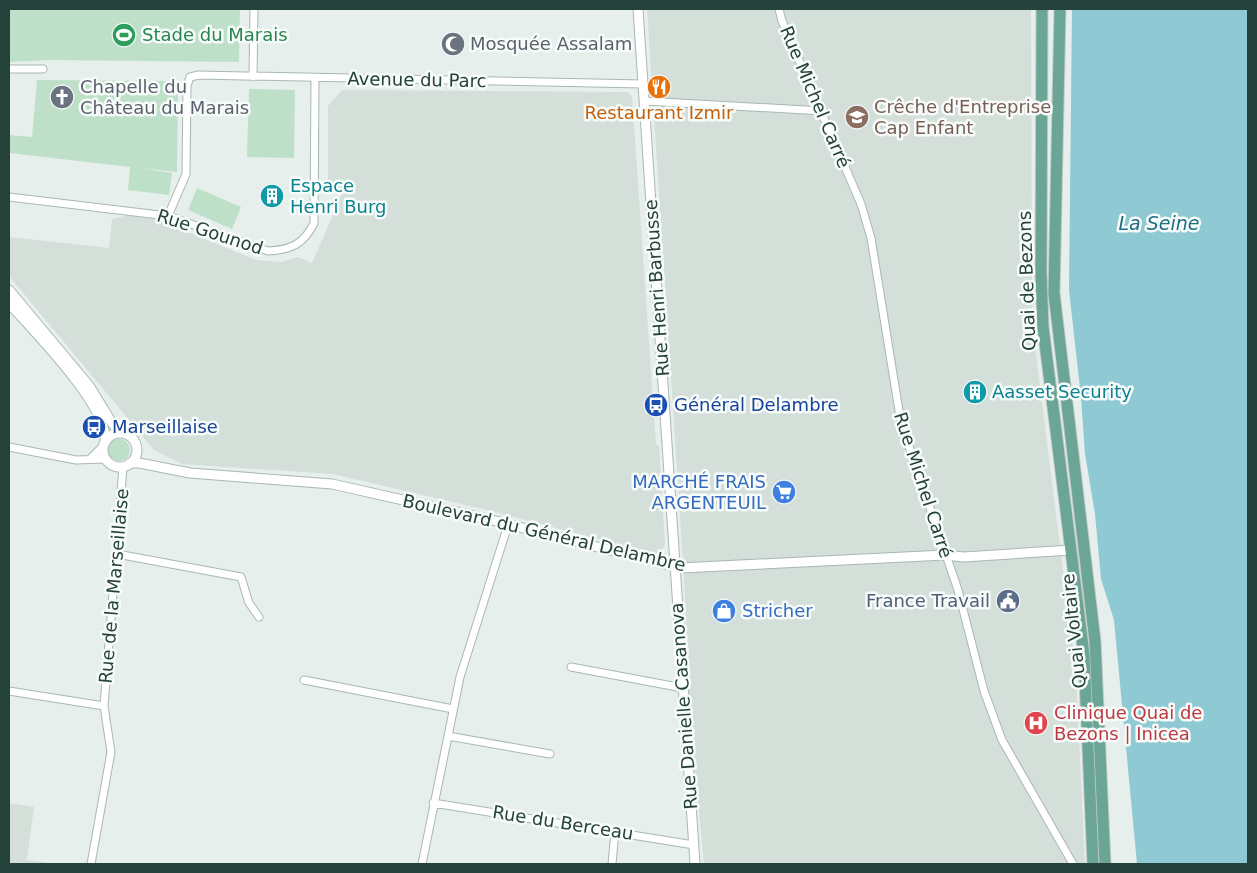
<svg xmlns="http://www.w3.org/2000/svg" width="1257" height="873" font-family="'DejaVu Sans',sans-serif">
  <rect width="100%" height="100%" fill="#e6efeb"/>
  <path fill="#d4dfda" d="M647,9H1031L1032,300L1036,353L1076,674L1085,864H704L690,717L684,577Z
    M342,90L627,92L632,96L656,444L659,446L665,544L661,553H652L487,510L333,474L182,464L154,450L9,276V237L109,248L112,219L129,215L174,222L178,228L256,260L281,262L298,257L312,263L344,190L328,182V106Z
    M9,803L34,807L27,860L57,864H9Z"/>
  <path fill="#bfe0c8" d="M9,9H240L239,62L49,60L9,62Z
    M37,80L178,81L177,172L138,168L172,173L169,195L128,190L130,167L9,153V135L32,137Z
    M249,89L295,90L294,158L247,157Z
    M197,188L241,207L232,229L188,210Z
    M108 450a11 11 0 1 1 22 0a11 11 0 1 1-22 0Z"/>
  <path fill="#8ec9d4" d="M1072,9H1248V864H1137L1114,620L1101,579L1095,514L1085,454L1081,397L1069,290Z"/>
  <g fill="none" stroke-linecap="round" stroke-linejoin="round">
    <g stroke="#a8b8b2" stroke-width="9">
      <path id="minor" d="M779,9L782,21L861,204L871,238L901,423L958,590L984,691L1002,740L1073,864
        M9,69H43
        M253,77L254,9
        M644,101L823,111
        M9,197L168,216L268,251C291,250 304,244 314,223L315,78
        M168,216L186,174L187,86L190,77L199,75L643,84
        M9,447L76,460L105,459
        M91,458L103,446
        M117,554L241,577L249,603L259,617
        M571,667L683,688
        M304,680L453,709
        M9,691L104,706
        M448,736L550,754
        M433,803L694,845
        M91,864L111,752L104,706L123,467
        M422,864L460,677L508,525
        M612,864L615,831"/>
    </g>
    <g stroke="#a8b8b2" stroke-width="11">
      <path id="tertiary" d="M638,9L695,864
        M9,290L90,387L112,423L122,433
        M9,303C33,331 107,404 105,440
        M103 450a17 17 0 1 1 34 0a17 17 0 1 1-34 0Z
        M130,463H139L190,473L332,484L492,520L680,568L945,555L964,557L1071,550"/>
    </g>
    <g stroke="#c2cac8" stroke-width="13">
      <path id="primary" d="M1042,9L1041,273L1043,327L1084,655L1093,864
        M1060,9L1054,293L1095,641L1105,864"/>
    </g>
    <use href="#minor" stroke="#fff" stroke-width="7"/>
    <use href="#tertiary" stroke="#fff" stroke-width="9"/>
    <use href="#primary" stroke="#6aa596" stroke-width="11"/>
  </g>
  <defs>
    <g id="stadium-disc" transform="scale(1.25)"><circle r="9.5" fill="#2e9e5b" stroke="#f7fbf9"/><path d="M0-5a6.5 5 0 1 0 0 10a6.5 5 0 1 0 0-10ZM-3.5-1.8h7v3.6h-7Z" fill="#fff"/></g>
    <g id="mosque-disc" transform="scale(1.25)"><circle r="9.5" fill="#6b7280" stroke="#f7fbf9"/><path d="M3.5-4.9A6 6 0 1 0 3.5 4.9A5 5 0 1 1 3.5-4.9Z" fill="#fff"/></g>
    <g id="restaurant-disc" transform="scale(1.25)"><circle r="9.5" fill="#e8710a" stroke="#f7fbf9"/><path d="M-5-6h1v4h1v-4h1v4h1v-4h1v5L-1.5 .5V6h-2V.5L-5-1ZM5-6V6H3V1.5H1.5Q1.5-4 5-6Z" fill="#fff"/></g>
    <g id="church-disc" transform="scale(1.25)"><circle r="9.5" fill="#6b7280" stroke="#f7fbf9"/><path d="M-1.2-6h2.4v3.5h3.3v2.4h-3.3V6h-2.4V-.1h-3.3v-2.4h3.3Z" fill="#fff"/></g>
    <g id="school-disc" transform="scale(1.25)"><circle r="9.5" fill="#8d6e63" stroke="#f7fbf9"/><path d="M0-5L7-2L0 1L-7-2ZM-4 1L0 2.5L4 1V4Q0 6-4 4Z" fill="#fff"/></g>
    <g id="building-disc" transform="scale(1.25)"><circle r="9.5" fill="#0f9aa8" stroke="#f7fbf9"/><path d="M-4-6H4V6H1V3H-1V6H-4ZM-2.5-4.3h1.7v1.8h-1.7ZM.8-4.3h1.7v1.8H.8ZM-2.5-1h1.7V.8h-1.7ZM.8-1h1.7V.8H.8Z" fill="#fff"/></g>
    <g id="bus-disc" transform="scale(1.25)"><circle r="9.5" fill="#1a4fb4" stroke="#f7fbf9"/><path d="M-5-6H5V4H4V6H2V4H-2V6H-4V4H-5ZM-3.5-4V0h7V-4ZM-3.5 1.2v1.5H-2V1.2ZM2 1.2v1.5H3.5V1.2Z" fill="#fff"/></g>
    <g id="supermarket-disc" transform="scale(1.25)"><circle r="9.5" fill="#3f7fe0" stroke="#f7fbf9"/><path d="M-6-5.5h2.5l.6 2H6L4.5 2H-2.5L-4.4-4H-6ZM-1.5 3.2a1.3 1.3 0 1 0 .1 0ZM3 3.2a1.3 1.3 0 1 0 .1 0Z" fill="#fff"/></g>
    <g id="civic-disc" transform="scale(1.25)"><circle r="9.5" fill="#5c6f8a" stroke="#f7fbf9"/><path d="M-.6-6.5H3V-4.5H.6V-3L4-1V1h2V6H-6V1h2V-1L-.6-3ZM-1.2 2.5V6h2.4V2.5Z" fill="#fff"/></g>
    <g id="shop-disc" transform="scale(1.25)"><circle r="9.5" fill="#3f7fe0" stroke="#f7fbf9"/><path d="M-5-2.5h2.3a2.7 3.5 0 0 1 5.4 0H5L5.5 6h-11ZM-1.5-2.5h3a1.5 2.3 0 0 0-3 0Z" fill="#fff"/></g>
    <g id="hospital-disc" transform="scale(1.25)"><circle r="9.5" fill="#e0444e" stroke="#f7fbf9"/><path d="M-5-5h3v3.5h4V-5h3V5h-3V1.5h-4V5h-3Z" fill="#fff"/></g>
  </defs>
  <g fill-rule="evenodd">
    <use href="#stadium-disc" x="124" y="35"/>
    <use href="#mosque-disc" x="453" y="44"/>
    <use href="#restaurant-disc" x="659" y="87"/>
    <use href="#church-disc" x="62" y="97"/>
    <use href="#school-disc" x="857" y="117"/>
    <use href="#building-disc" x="272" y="196"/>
    <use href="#building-disc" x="975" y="392"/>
    <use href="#bus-disc" x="656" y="405"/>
    <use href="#bus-disc" x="94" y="427"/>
    <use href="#supermarket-disc" x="784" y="492"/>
    <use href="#civic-disc" x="1008" y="601"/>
    <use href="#shop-disc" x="724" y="611"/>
    <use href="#hospital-disc" x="1036" y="723"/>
  </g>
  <g text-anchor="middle" stroke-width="5" stroke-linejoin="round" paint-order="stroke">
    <g font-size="18" fill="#27864d" stroke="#f7fbf9" text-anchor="start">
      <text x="142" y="41">Stade du Marais</text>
    </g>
    <g font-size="18" fill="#5b616d" stroke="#f7fbf9" text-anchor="start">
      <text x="470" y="50">Mosquée Assalam</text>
      <text x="80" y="93">Chapelle du<tspan x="80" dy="21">Château du Marais</tspan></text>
    </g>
    <g font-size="18" fill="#24423a" stroke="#f7fbf9">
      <text transform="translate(417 80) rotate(1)" y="6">Avenue du Parc</text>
      <text transform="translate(815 97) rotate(67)" y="6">Rue Michel Carré</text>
      <text transform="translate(210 232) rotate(18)" y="6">Rue Gounod</text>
      <text transform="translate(1027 281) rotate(-92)" y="6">Quai de Bezons</text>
      <text transform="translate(657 288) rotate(-94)" y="6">Rue Henri Barbusse</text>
      <text transform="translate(923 485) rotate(72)" y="6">Rue Michel Carré</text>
      <text transform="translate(544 533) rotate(13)" y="6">Boulevard du Général Delambre</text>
      <text transform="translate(114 586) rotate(-85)" y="6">Rue de la Marseillaise</text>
      <text transform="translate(1074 631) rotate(-96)" y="6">Quai Voltaire</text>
      <text transform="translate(684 706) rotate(-94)" y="6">Rue Danielle Casanova</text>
      <text transform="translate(563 823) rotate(9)" y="6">Rue du Berceau</text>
    </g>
    <g font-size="18" fill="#785e54" stroke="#f7fbf9" text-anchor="start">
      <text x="874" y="113">Crêche d'Entreprise<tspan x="874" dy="21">Cap Enfant</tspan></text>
    </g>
    <g font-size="18" fill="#c56008" stroke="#f7fbf9">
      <text x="659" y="119">Restaurant Izmir</text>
    </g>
    <g font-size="18" fill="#0d838f" stroke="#f7fbf9" text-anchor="start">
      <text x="290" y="192">Espace<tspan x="290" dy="21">Henri Burg</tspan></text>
      <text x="992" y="398">Aasset Security</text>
    </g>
    <g font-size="18" fill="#164399" stroke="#f7fbf9" text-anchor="start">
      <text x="674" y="411">Général Delambre</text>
      <text x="112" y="433">Marseillaise</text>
    </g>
    <g font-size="18" fill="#366cbe" stroke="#f7fbf9" text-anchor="end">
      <text x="766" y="488">MARCHÉ FRAIS<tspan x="766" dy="21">ARGENTEUIL</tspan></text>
      <text x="742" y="617" text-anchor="start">Stricher</text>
    </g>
    <g font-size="18" fill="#4e5e75" stroke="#f7fbf9" text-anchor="end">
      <text x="990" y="607">France Travail</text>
    </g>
    <g font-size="18" fill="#be3a42" stroke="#f7fbf9" text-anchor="start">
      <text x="1054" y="719">Clinique Quai de<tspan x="1054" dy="21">Bezons | Inicea</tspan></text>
    </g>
    <g font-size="19" font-style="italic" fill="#1c6f80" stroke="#f7fbf9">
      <text x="1159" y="230">La Seine</text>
    </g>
  </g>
  <rect width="1257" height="873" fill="none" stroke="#24423a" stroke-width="20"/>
</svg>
